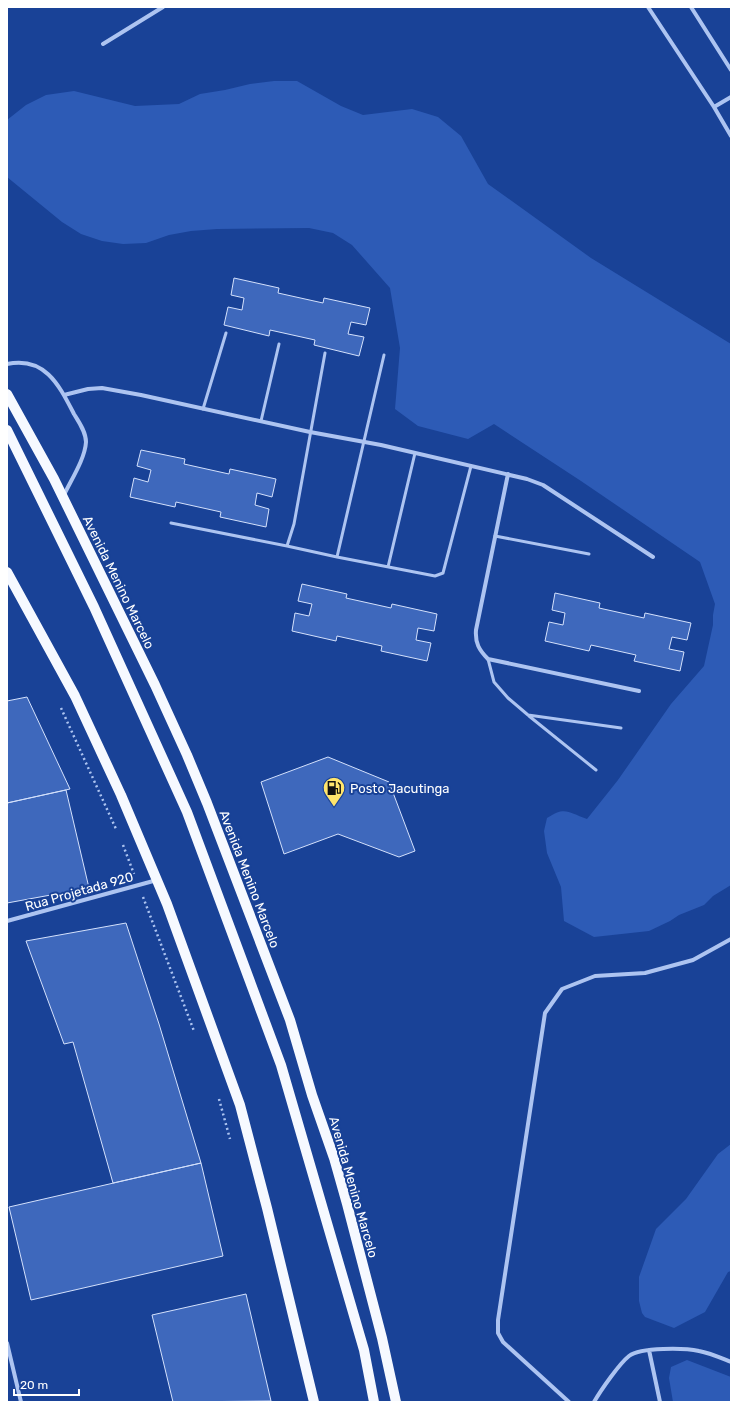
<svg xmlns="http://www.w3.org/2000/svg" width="738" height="1409" font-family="Rubik,sans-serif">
  <rect width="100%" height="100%" fill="#194297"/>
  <path fill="#2d5bb6" d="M274,81H297L341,106L363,115L412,109L438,117L461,136L488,184L591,258L731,344V885L713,896L704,905L679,915L670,921L649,931L594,937L564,921L561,887L547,853L544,831L547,818C565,806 568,812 587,819L618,780L671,704L704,666L713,625V615L715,604L700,562L581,481L494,424L468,439L418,426L395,409L400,348L390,288L352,245L333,233L309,228L217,229L191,231L169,235L146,243L123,244L102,241L81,234L62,222L7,177V120L26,105L46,95L74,91L135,106L179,104L200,94L225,90L250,84Z
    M731,1144V1271L728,1272L705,1312L674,1328L645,1317L642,1313L639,1301V1277L656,1229L686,1199L718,1154Z
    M687,1360L731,1377V1402H673L669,1378L671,1367Z"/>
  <path fill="#3e68bc" stroke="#d4e1fc" d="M234,278L279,288L278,293L323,303L324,298L370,308L366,325L351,322L348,334L364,337L359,356L314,345L315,340L270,330L269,336L224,325L228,307L242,310L244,298L231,295Z
    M141,450L185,459L184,464L229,474L230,469L276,479L272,497L257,493L255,505L269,509L266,527L220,517L221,512L176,502L175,507L130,497L134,478L148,482L151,470L137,466Z
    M302,584L347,594L346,598L391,608L392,604L437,614L434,631L418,628L416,640L431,643L427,661L381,651L382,646L337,636L336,641L292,631L295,613L309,616L312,604L298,601Z
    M555,593L600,603L599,608L644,618L645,613L691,623L687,640L672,637L669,649L684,652L680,671L634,661L636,655L591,645L589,651L545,641L549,622L563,625L565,613L552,610Z
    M27,697L70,789L7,803V701Z
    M328,757L389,782L415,851L399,857L338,834L284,854L261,782Z
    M66,790L89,888L7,903V803Z
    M126,923L159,1024L201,1163L113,1183L73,1042L64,1044L26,941Z
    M201,1163L223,1256L31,1300L9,1207Z
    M246,1294L271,1401L173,1402L152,1315Z"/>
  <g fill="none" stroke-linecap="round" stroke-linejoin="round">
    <path stroke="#adc4f1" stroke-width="2.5" stroke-dasharray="2 3" stroke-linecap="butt" d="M61,708L116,829
      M123,845L134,874
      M143,897L194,1031
      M219,1099L230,1139"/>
    <path stroke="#adc4f1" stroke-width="3" d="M203,409L226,333
      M261,421L279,344
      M171,523L287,546L294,524L325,353
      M495,536L589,554
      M287,546L337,557L384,355
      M337,557L435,576L443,573L471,466
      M388,567L415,453
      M488,659L494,682L508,698L528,715L621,728
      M529,716L596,770"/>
    <path stroke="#adc4f1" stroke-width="4" d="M648,7L714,107L731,136
      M691,7L731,70
      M103,44L163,7
      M714,107L731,97
      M7,364C45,356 59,385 74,414C79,422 86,432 86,442C85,459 71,480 64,495
      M64,395L88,389L102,388L141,395L310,432L381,445L527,479L543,485L653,557
      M508,474L476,630C475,643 479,650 488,659L639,691
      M7,921L157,880
      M7,1343L21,1402
      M649,1350L660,1402
      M569,1402L503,1342L498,1333V1320L545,1013L562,989L595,976L645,973L693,960L731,939
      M594,1402C601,1390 619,1364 629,1356C641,1347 685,1348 699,1351C710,1353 721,1358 731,1362"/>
    <path stroke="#f6f9ff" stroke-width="10" d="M7,394L54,479L155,685L187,755L207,803L290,1020L312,1095L334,1158L347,1204L382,1338L396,1402
      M7,430L94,607L187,812L281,1065L364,1350L374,1402
      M7,572L75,696L121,795L167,904L240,1105L267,1208L314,1402"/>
  </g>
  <defs>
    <g id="fuel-pin" transform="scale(1.15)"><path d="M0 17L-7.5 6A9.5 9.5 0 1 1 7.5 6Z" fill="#ffe56c" stroke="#194297"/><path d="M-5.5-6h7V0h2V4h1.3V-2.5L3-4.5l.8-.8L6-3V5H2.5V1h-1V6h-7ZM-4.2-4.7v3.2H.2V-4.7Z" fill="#111"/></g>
  </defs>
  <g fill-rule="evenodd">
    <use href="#fuel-pin" x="334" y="788"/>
  </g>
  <g text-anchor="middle" stroke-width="4" stroke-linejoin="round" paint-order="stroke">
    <g font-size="13" fill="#fff" stroke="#194297">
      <text transform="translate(119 582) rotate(64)" y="5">Avenida Menino Marcelo</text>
      <text transform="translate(250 879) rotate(69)" y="5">Avenida Menino Marcelo</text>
      <text transform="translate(79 891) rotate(-16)" y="5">Rua Projetada 920</text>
      <text transform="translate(354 1187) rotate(74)" y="5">Avenida Menino Marcelo</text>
    </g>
    <g font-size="13" fill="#fff" stroke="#194297" text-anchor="start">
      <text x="350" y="793">Posto Jacutinga</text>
    </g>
  </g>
  <rect width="738" height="1409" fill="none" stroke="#ffffff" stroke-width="16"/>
  <path d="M14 1389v6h65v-6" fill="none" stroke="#ffffff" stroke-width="2"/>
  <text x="20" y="1389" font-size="12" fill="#ffffff" stroke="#194297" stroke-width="3" paint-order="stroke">20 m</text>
</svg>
